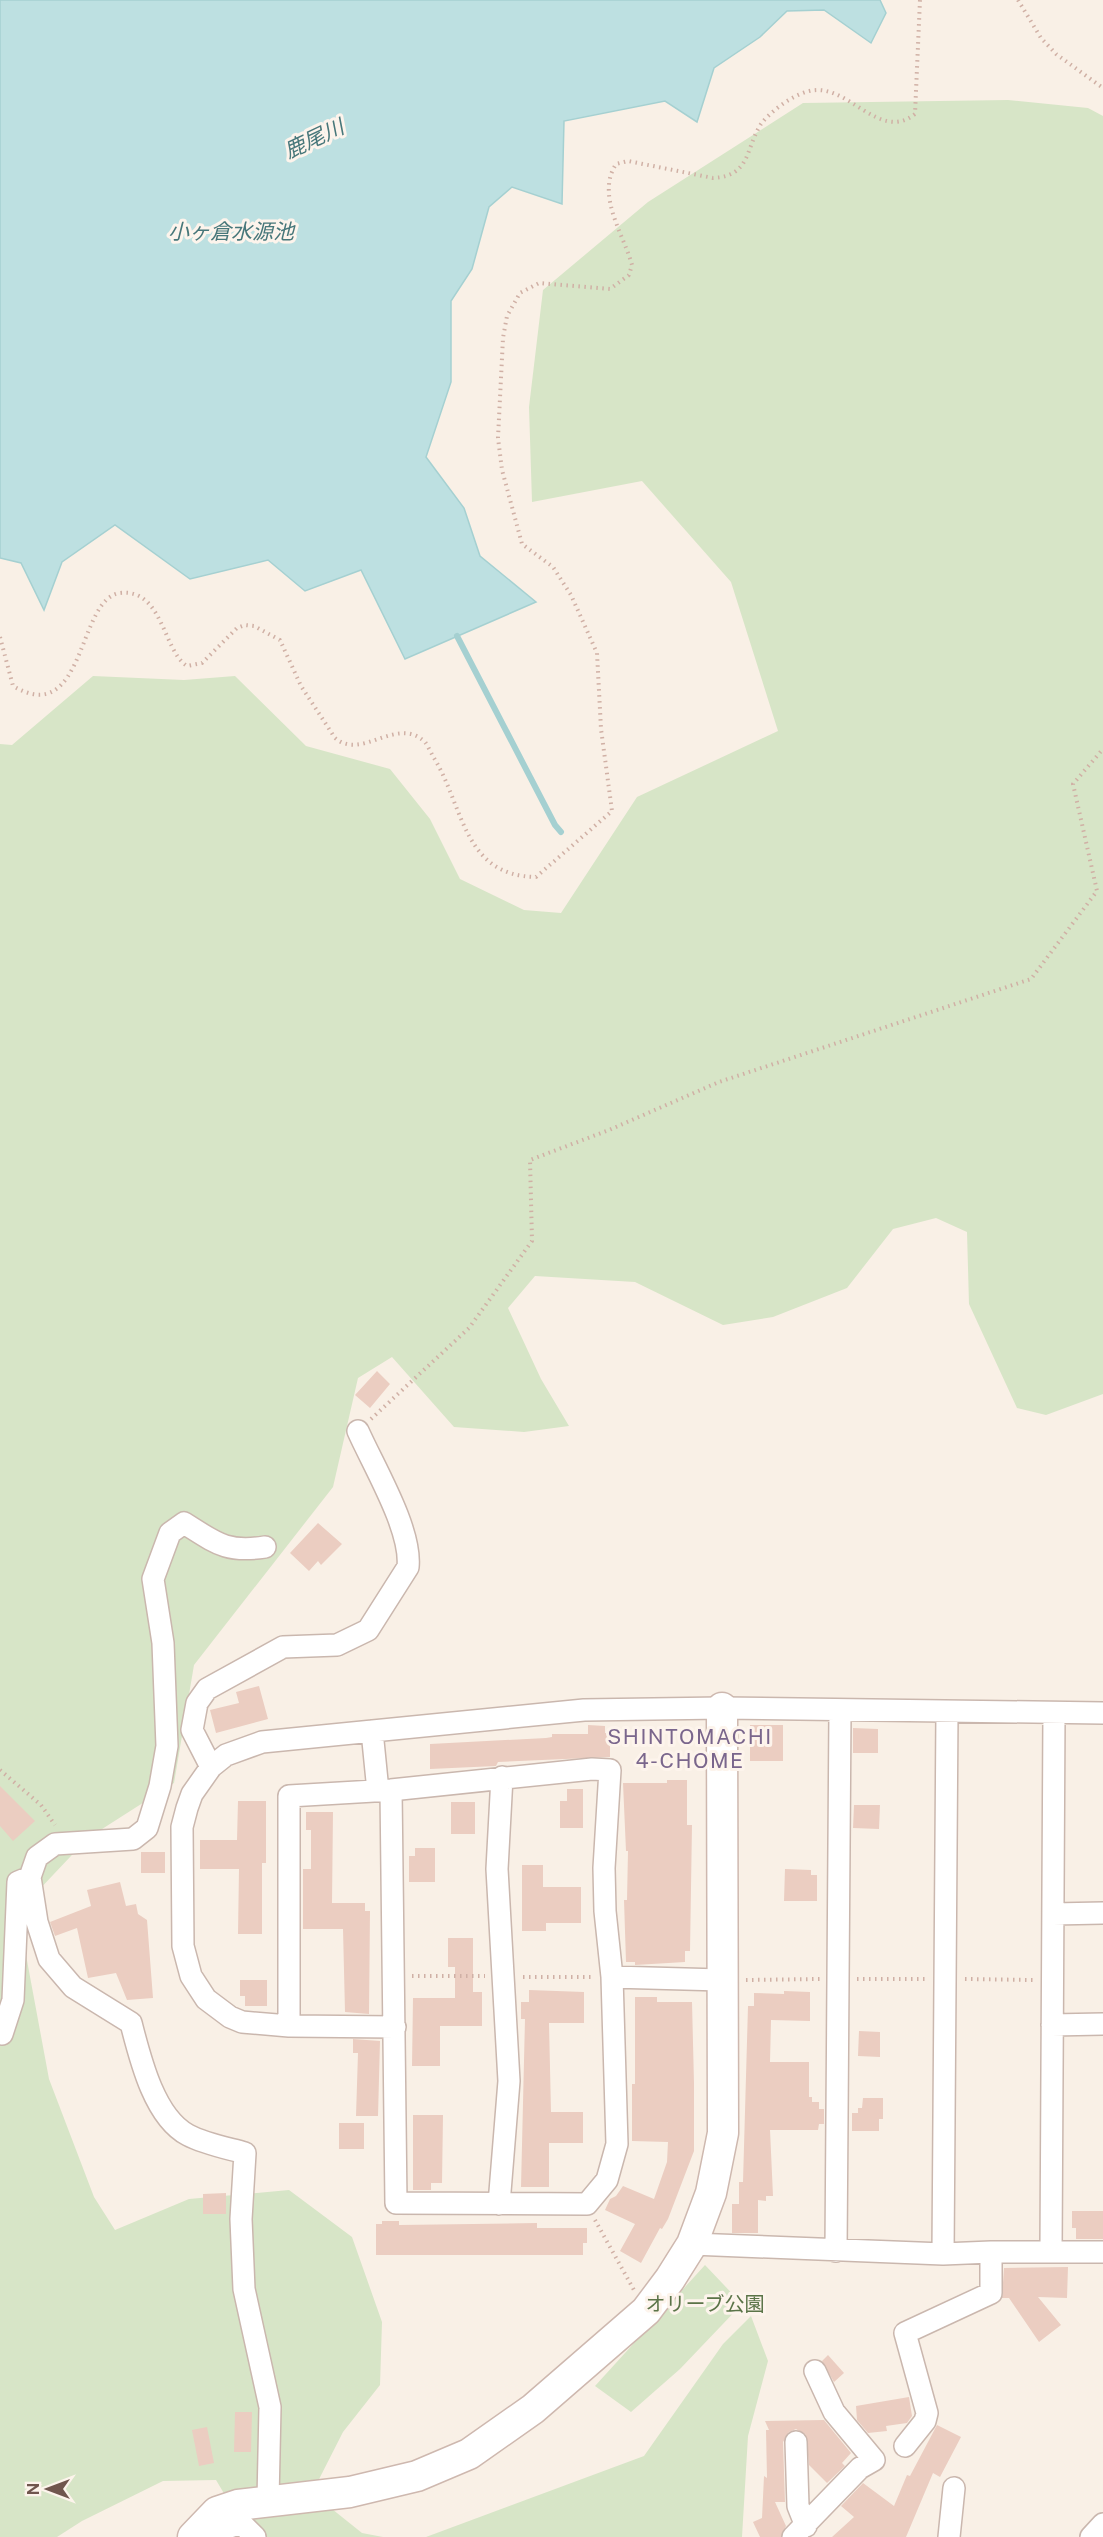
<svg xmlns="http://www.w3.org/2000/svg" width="1103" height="2537" font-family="'Public Sans','Noto Sans JP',sans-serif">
  <rect width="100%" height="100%" fill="#f9f0e6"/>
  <path fill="#d7e5c7" d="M1008,100L1088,108L1103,116V1394L1046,1415L1017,1408L969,1304L967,1232L936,1218L893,1229L847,1288L773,1317L723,1325L635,1282L535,1276L508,1308L541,1379L569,1426L524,1432L454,1427L392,1357L358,1378L333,1487L194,1665L174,1783L88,1838L18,1912L49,2079L94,2197L115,2230L189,2199L289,2190L352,2237L382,2322L380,2385L343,2432L312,2493L362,2533L383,2537H250L216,2480L163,2481L82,2521L57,2537H0V744L12,745L93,676L184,680L235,676L306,746L390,769L430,819L460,879L524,910L561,913L637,797L778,731L731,582L642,481L532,502L529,407L543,290L648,202L803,103Z
    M705,2265L742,2304L680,2369L631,2412L595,2386Z
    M751,2316L768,2361L748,2436L742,2537H426L644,2456L723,2344Z"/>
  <path fill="#bde0e1" stroke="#a5d0d1" stroke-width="1.5" d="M0,0H880L886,13L871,43L824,10L787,11L760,37L714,68L697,122L665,101L564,121L562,204L512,187L489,207L472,269L451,301V382L426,457L464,508L480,556L536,602L405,659L361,570L305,591L268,560L190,579L115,525L62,562L44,610L21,563L0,558Z"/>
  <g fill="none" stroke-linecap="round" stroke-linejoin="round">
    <path stroke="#a5d0d1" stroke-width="6" d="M457,636L555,825L561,832"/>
  </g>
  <path fill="#ebcdc1" d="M377,1371L390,1384L370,1408L355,1395Z
    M318,1523L342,1544L321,1565L318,1561L309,1571L290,1553Z
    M259,1686L268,1719L216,1733L210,1710L239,1703L236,1692Z
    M588,1725L605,1726V1733H610V1757L498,1762L496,1766L430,1769V1744L546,1738L552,1737V1734H588Z
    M750,1725H783V1761H750Z
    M853,1728L878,1729V1753H853Z
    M667,1780H687V1825H692L690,1951H685V1962L635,1965V1962H626L624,1900H627L628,1851H626L623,1783H667Z
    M0,1786L35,1821L13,1841L0,1826Z
    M567,1789H583V1828H560V1801H567Z
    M238,1801H266V1863H262V1934H238L239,1869H200V1840H237Z
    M451,1802H475V1834H451Z
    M854,1805H880L879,1829L853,1828Z
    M306,1812H333L332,1903H365V1911H370L369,2014L345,2012L343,1929H303V1869H311V1830H306Z
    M415,1848H435V1882H409V1856H415Z
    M141,1852H165V1873H141Z
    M522,1865H543V1887H581V1923H546V1931H522Z
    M785,1869L811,1870V1875H817V1901H784Z
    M120,1882L126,1906L136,1904L138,1914L147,1920L153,1998L127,2000L116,1973L88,1978L77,1928L55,1936L50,1922L91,1906L87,1890Z
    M448,1938H473V1992H482V2026H440V2066H412L413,1998H455V1967H448Z
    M240,1980H267V2006H245V1996H240Z
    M529,1990L584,1992V2023H549L551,2112H583V2143H549V2187H521L525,2019H521V2002H529Z
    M784,1991L810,1992V2021L771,2020L770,2062H809V2097H812V2102H819V2109H824V2124H819L818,2130H770L773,2196H766V2201L758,2200V2233H732V2204H739V2182H743L748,2006H754V1993L784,1994Z
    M635,1997H657V2002H692L694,2083V2151L668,2219L662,2229L660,2228L641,2263L620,2251L635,2224L605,2210L610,2199L616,2196L623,2186L654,2199L667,2162L668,2142L632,2141V2084H635Z
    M859,2031L880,2032V2057L858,2056Z
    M353,2039L380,2041L378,2116H356L358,2053H353Z
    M863,2098H883V2119H879V2131H852V2113H858V2108H862Z
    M413,2115H443L442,2183H431V2190H413Z
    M339,2123H364V2149H339Z
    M226,2193V2214H203V2194Z
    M1072,2211H1103V2239H1076V2228H1072Z
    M382,2221H399V2225L537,2223V2228H587V2243H583V2255H376V2224H382Z
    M1068,2267L1067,2298L1038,2297L1061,2325L1039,2342L1009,2298H1002L1004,2268Z
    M828,2355L844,2373L834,2382L822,2361Z
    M909,2397L912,2416L907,2423L886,2426L887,2431L868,2433L857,2420L856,2406Z
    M235,2412H252L251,2452H234Z
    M824,2420L851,2453L842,2463L845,2466L827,2483L809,2465L806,2435L796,2429L789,2432L783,2442L785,2502H775L786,2526L781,2537H760L753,2522L762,2518L764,2476L767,2478L766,2430H769L765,2421Z
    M937,2425L961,2437L940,2477L933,2473L906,2537H832L854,2517L841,2506L863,2483L894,2506L907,2475L910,2476Z
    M207,2427L214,2463L199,2466L192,2430Z"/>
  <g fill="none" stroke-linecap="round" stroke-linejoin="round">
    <g stroke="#cab7ae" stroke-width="24">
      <path id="street" d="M265,1547C226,1553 216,1543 184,1523L170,1533L153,1579L163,1643L167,1746L160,1786L147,1828L133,1839L55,1844L37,1857L30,1877L37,1922L49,1959L73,1987L131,2023C140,2058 154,2117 188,2135C205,2144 227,2148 245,2153L241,2219L244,2289L270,2407L268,2500
        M372,1731L378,1791
        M211,1767L192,1730L197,1703L207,1689L283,1647L337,1645L368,1630L408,1567C412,1530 374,1467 358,1431
        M1053,1914L1103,1913
        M612,1977L721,1980
        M1052,2025L1103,2024
        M289,2026V1796L391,1790L592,1769L610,1770L604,1868L605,1911L612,1977L617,2144L607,2180L587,2204L396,2203L391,1790
        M395,2027L289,2026L242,2022L230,2017L206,1999L191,1976L183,1946L182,1827L187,1808L192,1794L211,1767L226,1755L262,1742L584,1710L722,1708L1103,1713
        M2,2034L13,2000L18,1882L30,1877
        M499,2204L509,2081L497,1869L502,1777
        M692,2244L943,2254L991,2252H1103
        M836,2251L840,1711
        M1051,2252L1054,1713
        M943,2254L947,1712
        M796,2442L798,2506L806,2526
        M905,2446L925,2421L927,2413L905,2333L991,2293V2252
        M216,2537L224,2529L241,2523L255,2537
        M793,2537L860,2468L874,2460L834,2412L815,2371
        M949,2537L954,2488
        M1091,2537L1103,2524"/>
    </g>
    <g stroke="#ceb8af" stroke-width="33">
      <path id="secondary" d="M193,2537L217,2512L238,2505L350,2492L417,2476L469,2454L533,2409L646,2311L670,2279L692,2244L711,2193L723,2133L722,1708"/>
    </g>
    <path stroke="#d0b0a5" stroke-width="4" stroke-dasharray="1.5 4.5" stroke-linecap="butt" d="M1018,0L1041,38L1056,54L1103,88
      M0,637L13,686C86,729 77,598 120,593C163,588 163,651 187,666L202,663L237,628L245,625L254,626L280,640L301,686L335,738C362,761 397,715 425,742C428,746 431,753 434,758C464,807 463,876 536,877L612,811L601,729L597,653L571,595L553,567L522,544L502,470L498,438L503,338L507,316L520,293L539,283L610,289L629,275L632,265C623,233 596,195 616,164L628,161L713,178C751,176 745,149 761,124C771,111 790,97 806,92C846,78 878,144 915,114L920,0
      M371,1419L469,1328L532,1241L530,1160L609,1130L719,1082L1031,979L1097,891L1073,784L1103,749
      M0,1770L41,1805L55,1825
      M412,1976H485
      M523,1977H593
      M857,1979H928
      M965,1979L1033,1980
      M746,1980L820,1979
      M595,2220L634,2290"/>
    <use href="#street" stroke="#fff" stroke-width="21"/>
    <use href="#secondary" stroke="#fff" stroke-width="30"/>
  </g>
  <g text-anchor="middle" stroke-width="6" stroke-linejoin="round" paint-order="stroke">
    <g font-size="20" fill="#5b7448" stroke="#fdf4ec">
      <text x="705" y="2311">オリーブ公園</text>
    </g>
    <g font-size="21" font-style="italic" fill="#47777a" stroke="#fdf4ec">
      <text transform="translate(314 139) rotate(-25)" y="7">鹿尾川</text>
      <text x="231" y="239">小ヶ倉水源池</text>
    </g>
    <g font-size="21" letter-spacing="1.5" fill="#7a668c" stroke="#fdf4ec">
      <text x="690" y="1744">SHINTOMACHI<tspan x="690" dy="24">4-CHOME</tspan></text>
    </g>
  </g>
  <g transform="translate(48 2489) rotate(270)" stroke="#fdf4ec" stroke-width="4.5" paint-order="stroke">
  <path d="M0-4.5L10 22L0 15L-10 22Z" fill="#70564e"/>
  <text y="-9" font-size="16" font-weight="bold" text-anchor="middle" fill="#70564e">N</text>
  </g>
</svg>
